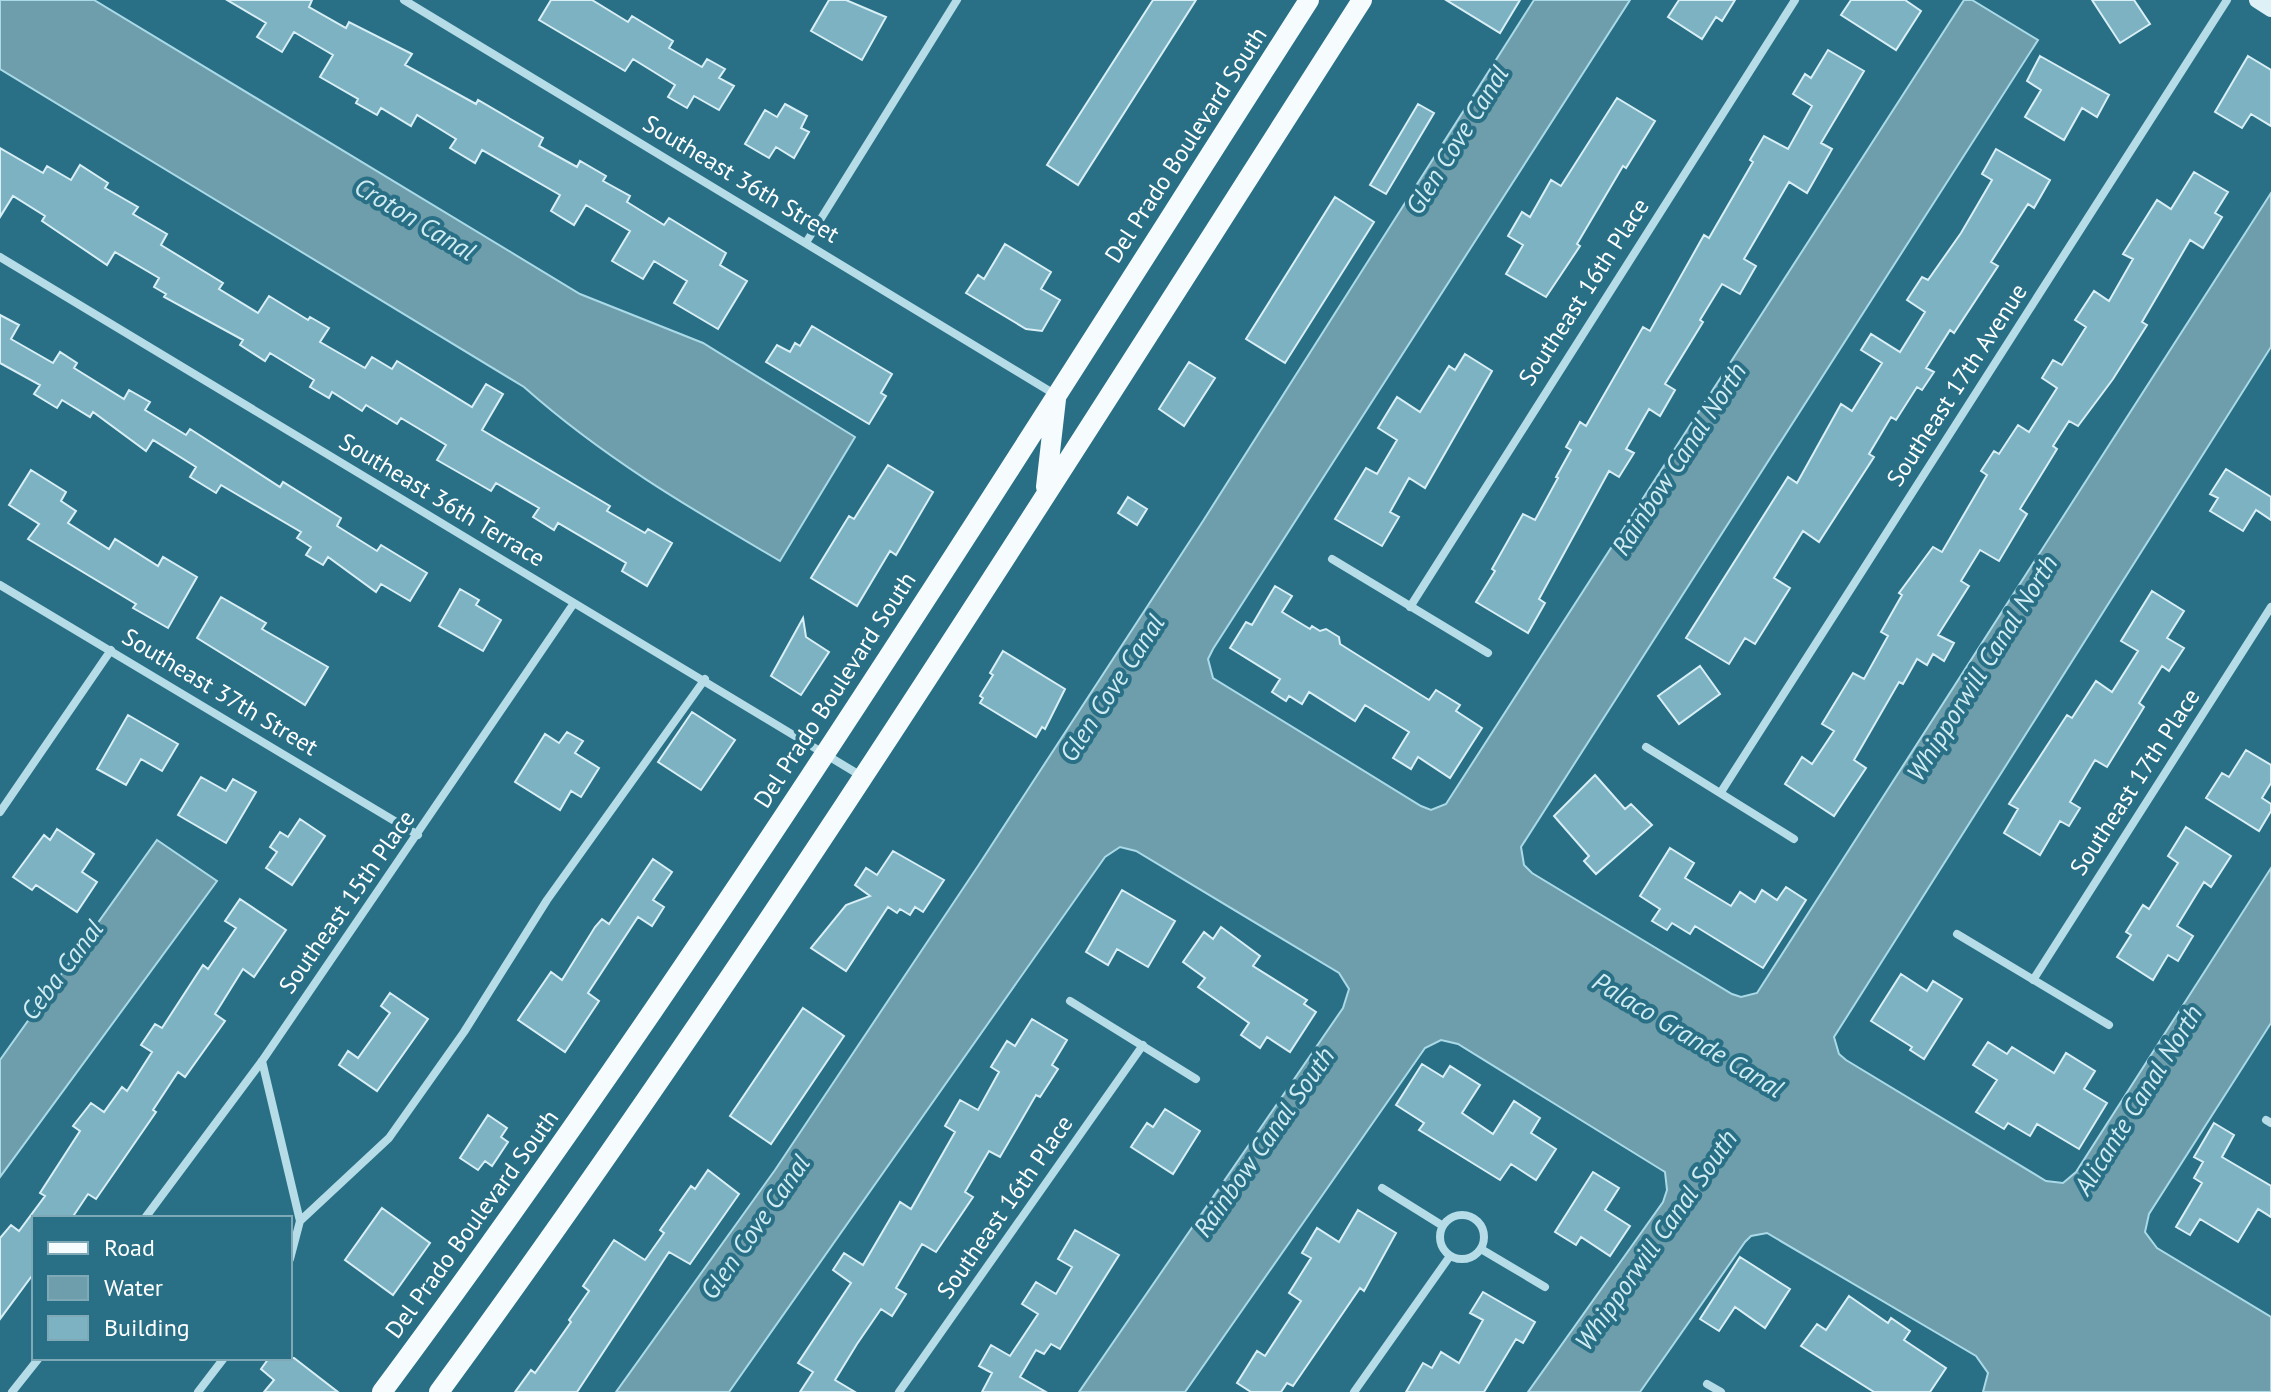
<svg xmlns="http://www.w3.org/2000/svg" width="2271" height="1392" font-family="'PT Sans',sans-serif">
  <rect width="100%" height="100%" fill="#297086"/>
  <path fill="#6e9dab" stroke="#aadae8" stroke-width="2" d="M0,0H94L580,294L703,343L855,437L780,561C688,507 604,458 524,387L0,69Z
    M1534,0H1630L1213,649L1208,659L1213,678L1421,806L1431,810L1446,804L1964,0H1972L2038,40L1521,847L1524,865L1532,873L1732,994L1741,997L1757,993L2271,193V347L1834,1037L1839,1054L1846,1060L2046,1181L2063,1183L2076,1172L2271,868V1023L2149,1214L2145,1232L2157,1248L2271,1317V1392H1983L1988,1373L1976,1356L1767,1233L1751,1236L1745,1242L1640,1392H1528L1663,1202L1667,1190L1665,1172L1458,1044L1441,1040L1425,1048L1185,1392H1079L1343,1008L1349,989L1339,973L1136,851L1120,847L1105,857L729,1392H616L775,1170L978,866L1203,521Z
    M157,840L217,881L0,1177V1060Z"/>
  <path fill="#7db2c2" stroke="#d8eff6" stroke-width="2" d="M227,0H312L309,7L346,28L349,22L412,54L405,65L476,104L478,100L543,138L539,146L577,167L580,161L606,176L603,181L630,196L627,202L664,225L669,218L726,253L720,265L747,281L718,329L674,303L687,281L654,261L643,279L612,261L630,231L586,205L574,225L551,211L560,195L482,150L475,163L450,148L456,139L417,115L411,126L381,108L377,115L356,103L358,99L320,77L333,55L294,32L282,52L257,37L266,23Z
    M551,0H592L628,22L632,16L673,41L669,48L702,67L707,59L725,69L719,78L734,86L719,110L694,96L687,108L668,97L675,85L633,59L625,71L539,20Z
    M829,0H846L886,17L862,60L811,31Z
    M1153,0H1196L1078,185L1047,165Z
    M1446,0H1520L1500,33Z
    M1679,0H1735L1722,21L1716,17L1702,39L1668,17Z
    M1851,0H1905L1921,11L1896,50L1841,15Z
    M2092,0H2134L2150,24L2120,43Z
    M1828,50L1864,71L1821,143L1832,149L1807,193L1789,182L1744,259L1756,266L1740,294L1722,284L1700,320L1703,322L1665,384L1675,390L1660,416L1649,409L1626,449L1634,453L1619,477L1609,471L1539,599L1545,603L1528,633L1476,602L1495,571L1492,569L1523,514L1535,520L1558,478L1556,477L1571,450L1566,447L1580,422L1586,426L1643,327L1650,331L1704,235L1709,238L1753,162L1750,160L1764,136L1788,149L1812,106L1793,94L1805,74L1811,78Z
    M2040,56L2109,95L2097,117L2082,108L2064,140L2025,117L2041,90L2027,81Z
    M2248,56L2271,70V126L2251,114L2242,128L2215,112Z
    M1617,98L1655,121L1626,168L1623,166L1577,244L1580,246L1546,297L1506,274L1523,245L1508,236L1522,212L1530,217L1551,180L1561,186Z
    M785,104L807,116L801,128L809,132L794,158L776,147L769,158L745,144L765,110L777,117Z
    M1418,104L1434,113L1386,194L1370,185Z
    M0,148L43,173L47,166L71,180L80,165L108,183L105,188L138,207L133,214L167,234L161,245L223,283L219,289L258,313L269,296L308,320L310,317L329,328L320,342L365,368L372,357L392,369L397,361L472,407L486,384L503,394L482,430L610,506L607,511L645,533L648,529L672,543L647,586L622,571L626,563L558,523L554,530L533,517L539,508L496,483L491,491L437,460L446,445L401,418L397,424L366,405L362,411L332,392L329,398L310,387L314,380L270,353L265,361L240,345L243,340L164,297L166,294L154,287L159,278L115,252L107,265L42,221L45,216L13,196L0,217Z
    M1996,149L2050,180L2034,208L2028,204L1991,262L1998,266L1954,333L1950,330L1926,368L1934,372L1922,390L1917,387L1896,420L1891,417L1869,454L1874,457L1819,542L1803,531L1774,578L1790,588L1755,644L1745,638L1729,664L1686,638L1788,477L1797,483L1841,404L1852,411L1882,363L1861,350L1871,334L1900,352L1925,312L1907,300L1922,277L1928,280L1961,233L1992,180L1982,174Z
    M2194,172L2228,192L2215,213L2222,217L2203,248L2190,240L2142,322L2147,325L2113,379L2078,426L2069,421L2053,446L2057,449L2020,509L2027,514L1999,561L1980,550L1961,581L1969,586L1938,635L1954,643L1944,661L1933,654L1927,665L1917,659L1903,684L1899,682L1854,760L1866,768L1834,816L1785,784L1802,757L1812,764L1834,731L1822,724L1853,673L1864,679L1888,636L1881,632L1902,595L1899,593L1933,547L1942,552L1987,475L1981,471L1994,451L1999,454L2018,425L2029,432L2057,388L2042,378L2053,360L2062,365L2086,327L2075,320L2094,291L2109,301L2133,259L2123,254L2157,200L2171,209Z
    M1335,197L1374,222L1285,363L1246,339Z
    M1005,244L1051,272L1041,289L1060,300L1042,331L1026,329L966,293L978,275L984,279Z
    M0,315L19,325L11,339L53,363L60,352L77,363L74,368L124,399L129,390L150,402L145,410L186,435L190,429L280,487L283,482L341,518L337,526L377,551L381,545L427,573L410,601L381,584L376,592L328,557L323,565L306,555L311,547L297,538L301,532L221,485L216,493L190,477L196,467L153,440L146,451L93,412L90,417L62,400L57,408L34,394L40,385L0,363Z
    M812,326L892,374L881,393L886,396L869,424L766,362L777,345L790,352L795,343L800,346Z
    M1465,354L1492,371L1425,488L1409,478L1390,512L1399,517L1382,546L1335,519L1366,468L1377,474L1397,440L1378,428L1397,397L1420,412L1449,366L1455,370Z
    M1189,362L1215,378L1184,426L1159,409Z
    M888,465L933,492L896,555L890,551L857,606L811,578L849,516L854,519Z
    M2226,469L2271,497V520L2256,510L2243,531L2210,511L2218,498L2210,494Z
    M31,470L66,492L61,501L76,511L68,523L109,549L115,539L158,566L163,557L197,577L168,628L133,608L136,604L28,539L39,524L9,505Z
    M1128,497L1147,509L1137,525L1118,513Z
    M1275,586L1292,596L1282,612L1310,629L1312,626L1320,631L1326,629L1339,637L1340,644L1429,700L1436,690L1460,705L1456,711L1482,728L1450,778L1418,757L1411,769L1393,758L1409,732L1365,705L1355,721L1309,692L1302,704L1289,696L1286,701L1272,692L1280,679L1230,648L1246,622L1252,625Z
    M460,589L479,600L476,605L501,620L483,651L439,626Z
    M2152,591L2184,611L2167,638L2184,648L2169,671L2162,666L2139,703L2144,707L2107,767L2095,760L2070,802L2080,808L2069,826L2060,821L2040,855L2004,833L2018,809L2009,804L2067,715L2072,718L2096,681L2112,692L2138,651L2121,641Z
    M221,597L266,623L262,629L328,667L305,705L197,638Z
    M803,618L806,637L829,652L801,695L771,676Z
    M1003,651L1065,689L1045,729L1042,727L1036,737L980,703L983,698L980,696L993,675L990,673Z
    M1700,666L1720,694L1679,724L1658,696Z
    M692,712L735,740L701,790L658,762Z
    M128,715L178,744L162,771L141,759L126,785L97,769Z
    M567,732L583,741L575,753L599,768L581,797L571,791L560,810L515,782L545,734L559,743Z
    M2246,750L2271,765V783L2262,798L2271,804V811L2259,831L2206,798L2222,773L2229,777Z
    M1595,775L1625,809L1631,804L1652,825L1596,874L1584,861L1589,856L1554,816Z
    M201,777L226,791L233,779L256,792L226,843L178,815Z
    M300,819L325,836L292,885L266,868L277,852L270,847L280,832L288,837Z
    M2186,827L2231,856L2211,887L2204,882L2177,926L2193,936L2178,961L2168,955L2153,980L2117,957L2131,935L2126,932L2143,905L2149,909L2178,863L2168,856Z
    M57,829L94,854L82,872L97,882L77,912L36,885L32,890L13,877L44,835L50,840Z
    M1670,848L1694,863L1685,878L1731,906L1740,892L1755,902L1762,890L1777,900L1786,887L1806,900L1763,968L1695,926L1690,934L1672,923L1667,930L1652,921L1660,909L1640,896Z
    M893,851L944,880L923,912L915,907L910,915L900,909L897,913L888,907L846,971L811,948L846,905L870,896L855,885L866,868L877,875Z
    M653,859L672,872L653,900L664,907L652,926L638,917L588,993L599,1001L565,1052L518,1020L551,972L562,980L595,927L602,919L609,924Z
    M1122,890L1175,921L1148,967L1117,949L1108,965L1086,952Z
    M240,899L286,930L254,977L243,969L215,1014L225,1021L185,1077L178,1072L153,1110L156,1112L96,1199L88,1194L72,1218H34V1273L0,1319V1238L11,1225L19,1231L45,1196L40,1193L80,1131L73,1126L91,1103L104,1112L122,1087L127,1091L152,1052L141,1045L155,1024L162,1028L203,965L208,969L236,928L225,921Z
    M1221,927L1260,956L1253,966L1307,1000L1304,1004L1316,1012L1290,1052L1267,1037L1260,1048L1241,1035L1249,1023L1198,987L1205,978L1183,962L1204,932L1213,939Z
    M1901,974L1927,991L1933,981L1962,999L1924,1059L1910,1050L1912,1047L1871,1021Z
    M390,993L428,1019L377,1091L339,1065L348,1051L358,1058L390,1013L381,1006Z
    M803,1008L844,1036L771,1144L730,1116Z
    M1032,1019L1067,1040L1052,1065L1058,1069L1040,1097L1036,1095L1000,1157L989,1151L965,1192L973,1197L936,1252L922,1244L896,1288L906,1294L892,1316L881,1309L857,1344L835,1380L855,1392H800L813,1372L798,1363L851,1283L833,1270L844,1253L863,1265L900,1202L911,1209L955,1132L945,1126L960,1100L978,1110L999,1072L991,1067L1007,1041L1015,1046Z
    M1988,1042L2007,1054L2012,1047L2054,1073L2066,1053L2095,1071L2084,1089L2107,1103L2079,1149L2037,1124L2030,1136L2008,1123L2004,1129L1976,1112L1997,1080L1973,1065Z
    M1422,1064L1443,1077L1450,1066L1480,1085L1462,1113L1493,1134L1514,1101L1540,1118L1531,1133L1556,1149L1536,1180L1511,1164L1500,1180L1419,1130L1424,1123L1396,1105Z
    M1165,1109L1200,1131L1173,1174L1131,1147L1147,1123L1153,1127Z
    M488,1115L507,1128L501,1137L508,1142L492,1166L485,1161L478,1170L460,1158Z
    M2214,1123L2234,1135L2222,1157L2271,1186V1217L2258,1209L2238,1242L2200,1219L2190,1235L2176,1227L2202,1183L2194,1178L2203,1162L2194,1157Z
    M708,1170L739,1194L690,1264L669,1252L577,1392H515L531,1370L535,1373L571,1322L569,1320L589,1291L583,1286L614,1240L645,1260L664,1233L660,1230L691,1186L695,1189Z
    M1593,1172L1619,1188L1605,1210L1630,1226L1610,1256L1581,1237L1576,1245L1555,1232Z
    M382,1208L430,1243L393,1295L345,1260Z
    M1358,1210L1396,1233L1364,1291L1360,1288L1293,1386L1287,1383L1281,1392H1251L1237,1383L1257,1351L1265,1356L1301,1301L1289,1293L1311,1258L1302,1253L1317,1228L1339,1242Z
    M1075,1230L1119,1255L1060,1349L1051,1344L1044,1354L1036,1350L1020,1377L1046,1392H982L992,1373L979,1366L991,1345L1010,1356L1038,1314L1022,1304L1036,1282L1056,1294L1072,1267L1058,1259Z
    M1740,1257L1790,1289L1765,1328L1735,1307L1719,1331L1700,1319Z
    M1483,1292L1535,1322L1523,1343L1516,1339L1484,1392H1406L1423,1363L1432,1368L1441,1352L1459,1363L1483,1320L1470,1313Z
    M1849,1296L1888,1323L1891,1318L1910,1331L1904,1340L1946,1368L1930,1392H1874L1801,1346L1817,1324L1826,1330Z
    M269,1358H294L338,1392H264L274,1380L261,1369Z"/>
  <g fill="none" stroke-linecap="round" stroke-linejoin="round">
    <path stroke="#b5dce7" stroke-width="8" d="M404,0L1056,395
      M807,241L957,0
      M0,257L863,777
      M1332,559L1488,653
      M0,585L418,835
      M1410,607L1795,0
      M1646,747L1794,839
      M1721,792L2227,0
      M0,812L111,650
      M1957,934L2109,1025
      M2033,980L2271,607
      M1070,1001L1196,1079
      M262,1061L300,1221L290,1259
      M2266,1120L2271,1123
      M1382,1188L1443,1226
      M1440 1237a22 22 0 1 1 44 0a22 22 0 1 1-44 0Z
      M145,1218L262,1061L574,603
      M300,1221L389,1138L464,1032L547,900L705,679
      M1481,1249L1545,1287
      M1707,1384L1721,1392
      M12,1392L39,1358
      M198,1392L224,1358
      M899,1392L1143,1045
      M1354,1392L1450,1256"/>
    <path stroke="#def1f7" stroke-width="16" d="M2257,0L2271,9"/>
    <path stroke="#f6fcfe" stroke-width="20" d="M1046,487L1056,399
      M382,1392C715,944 1008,470 1309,0
      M439,1392C768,942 1062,469 1362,0"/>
  </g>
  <g text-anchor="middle" stroke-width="8" stroke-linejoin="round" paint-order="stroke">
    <g font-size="24" fill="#fff" stroke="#297086">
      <text transform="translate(1186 145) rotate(-57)" y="8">Del Prado Boulevard South</text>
      <text transform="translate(741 179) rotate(31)" y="8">Southeast 36th Street</text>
      <text transform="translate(1584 292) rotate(-57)" y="8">Southeast 16th Place</text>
      <text transform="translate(1957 385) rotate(-57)" y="8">Southeast 17th Avenue</text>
      <text transform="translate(442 500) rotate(31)" y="8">Southeast 36th Terrace</text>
      <text transform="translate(835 690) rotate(-57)" y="8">Del Prado Boulevard South</text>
      <text transform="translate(220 692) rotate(31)" y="8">Southeast 37th Street</text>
      <text transform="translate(2135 782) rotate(-57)" y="8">Southeast 17th Place</text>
      <text transform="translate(347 902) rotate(-55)" y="8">Southeast 15th Place</text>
      <text transform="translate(1005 1207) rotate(-55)" y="8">Southeast 16th Place</text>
      <text transform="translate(472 1224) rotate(-54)" y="8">Del Prado Boulevard South</text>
    </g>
    <g font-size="26" font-style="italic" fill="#d0ecf3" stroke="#297086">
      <text transform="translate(1457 140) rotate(-58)" y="9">Glen Cove Canal</text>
      <text transform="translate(415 219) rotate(31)" y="9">Croton Canal</text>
      <text transform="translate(1679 459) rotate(-57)" y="9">Rainbow Canal North</text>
      <text transform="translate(1982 668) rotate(-58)" y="9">Whipporwill Canal North</text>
      <text transform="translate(1112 688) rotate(-57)" y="9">Glen Cove Canal</text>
      <text transform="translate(62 970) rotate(-53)" y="9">Ceba Canal</text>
      <text transform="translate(1688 1035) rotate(31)" y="9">Palaco Grande Canal</text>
      <text transform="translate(2138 1100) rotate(-58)" y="9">Alicante Canal North</text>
      <text transform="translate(1264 1142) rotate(-55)" y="9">Rainbow Canal South</text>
      <text transform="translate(755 1227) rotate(-55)" y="9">Glen Cove Canal</text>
      <text transform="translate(1656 1240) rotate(-55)" y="9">Whipporwill Canal South</text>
    </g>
  </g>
  <rect x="32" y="1216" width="260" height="144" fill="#297086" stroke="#7fa9b6" stroke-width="2"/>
  <rect x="48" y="1242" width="40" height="12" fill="#f6fcfe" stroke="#7fa9b6" stroke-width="2"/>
  <text x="104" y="1256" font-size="24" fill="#ffffff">Road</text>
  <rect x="48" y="1276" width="40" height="24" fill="#6e9dab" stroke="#7fa9b6" stroke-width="2"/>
  <text x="104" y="1296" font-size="24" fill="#ffffff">Water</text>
  <rect x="48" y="1316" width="40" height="24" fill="#7db2c2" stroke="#7fa9b6" stroke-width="2"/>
  <text x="104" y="1336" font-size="24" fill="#ffffff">Building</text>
</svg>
